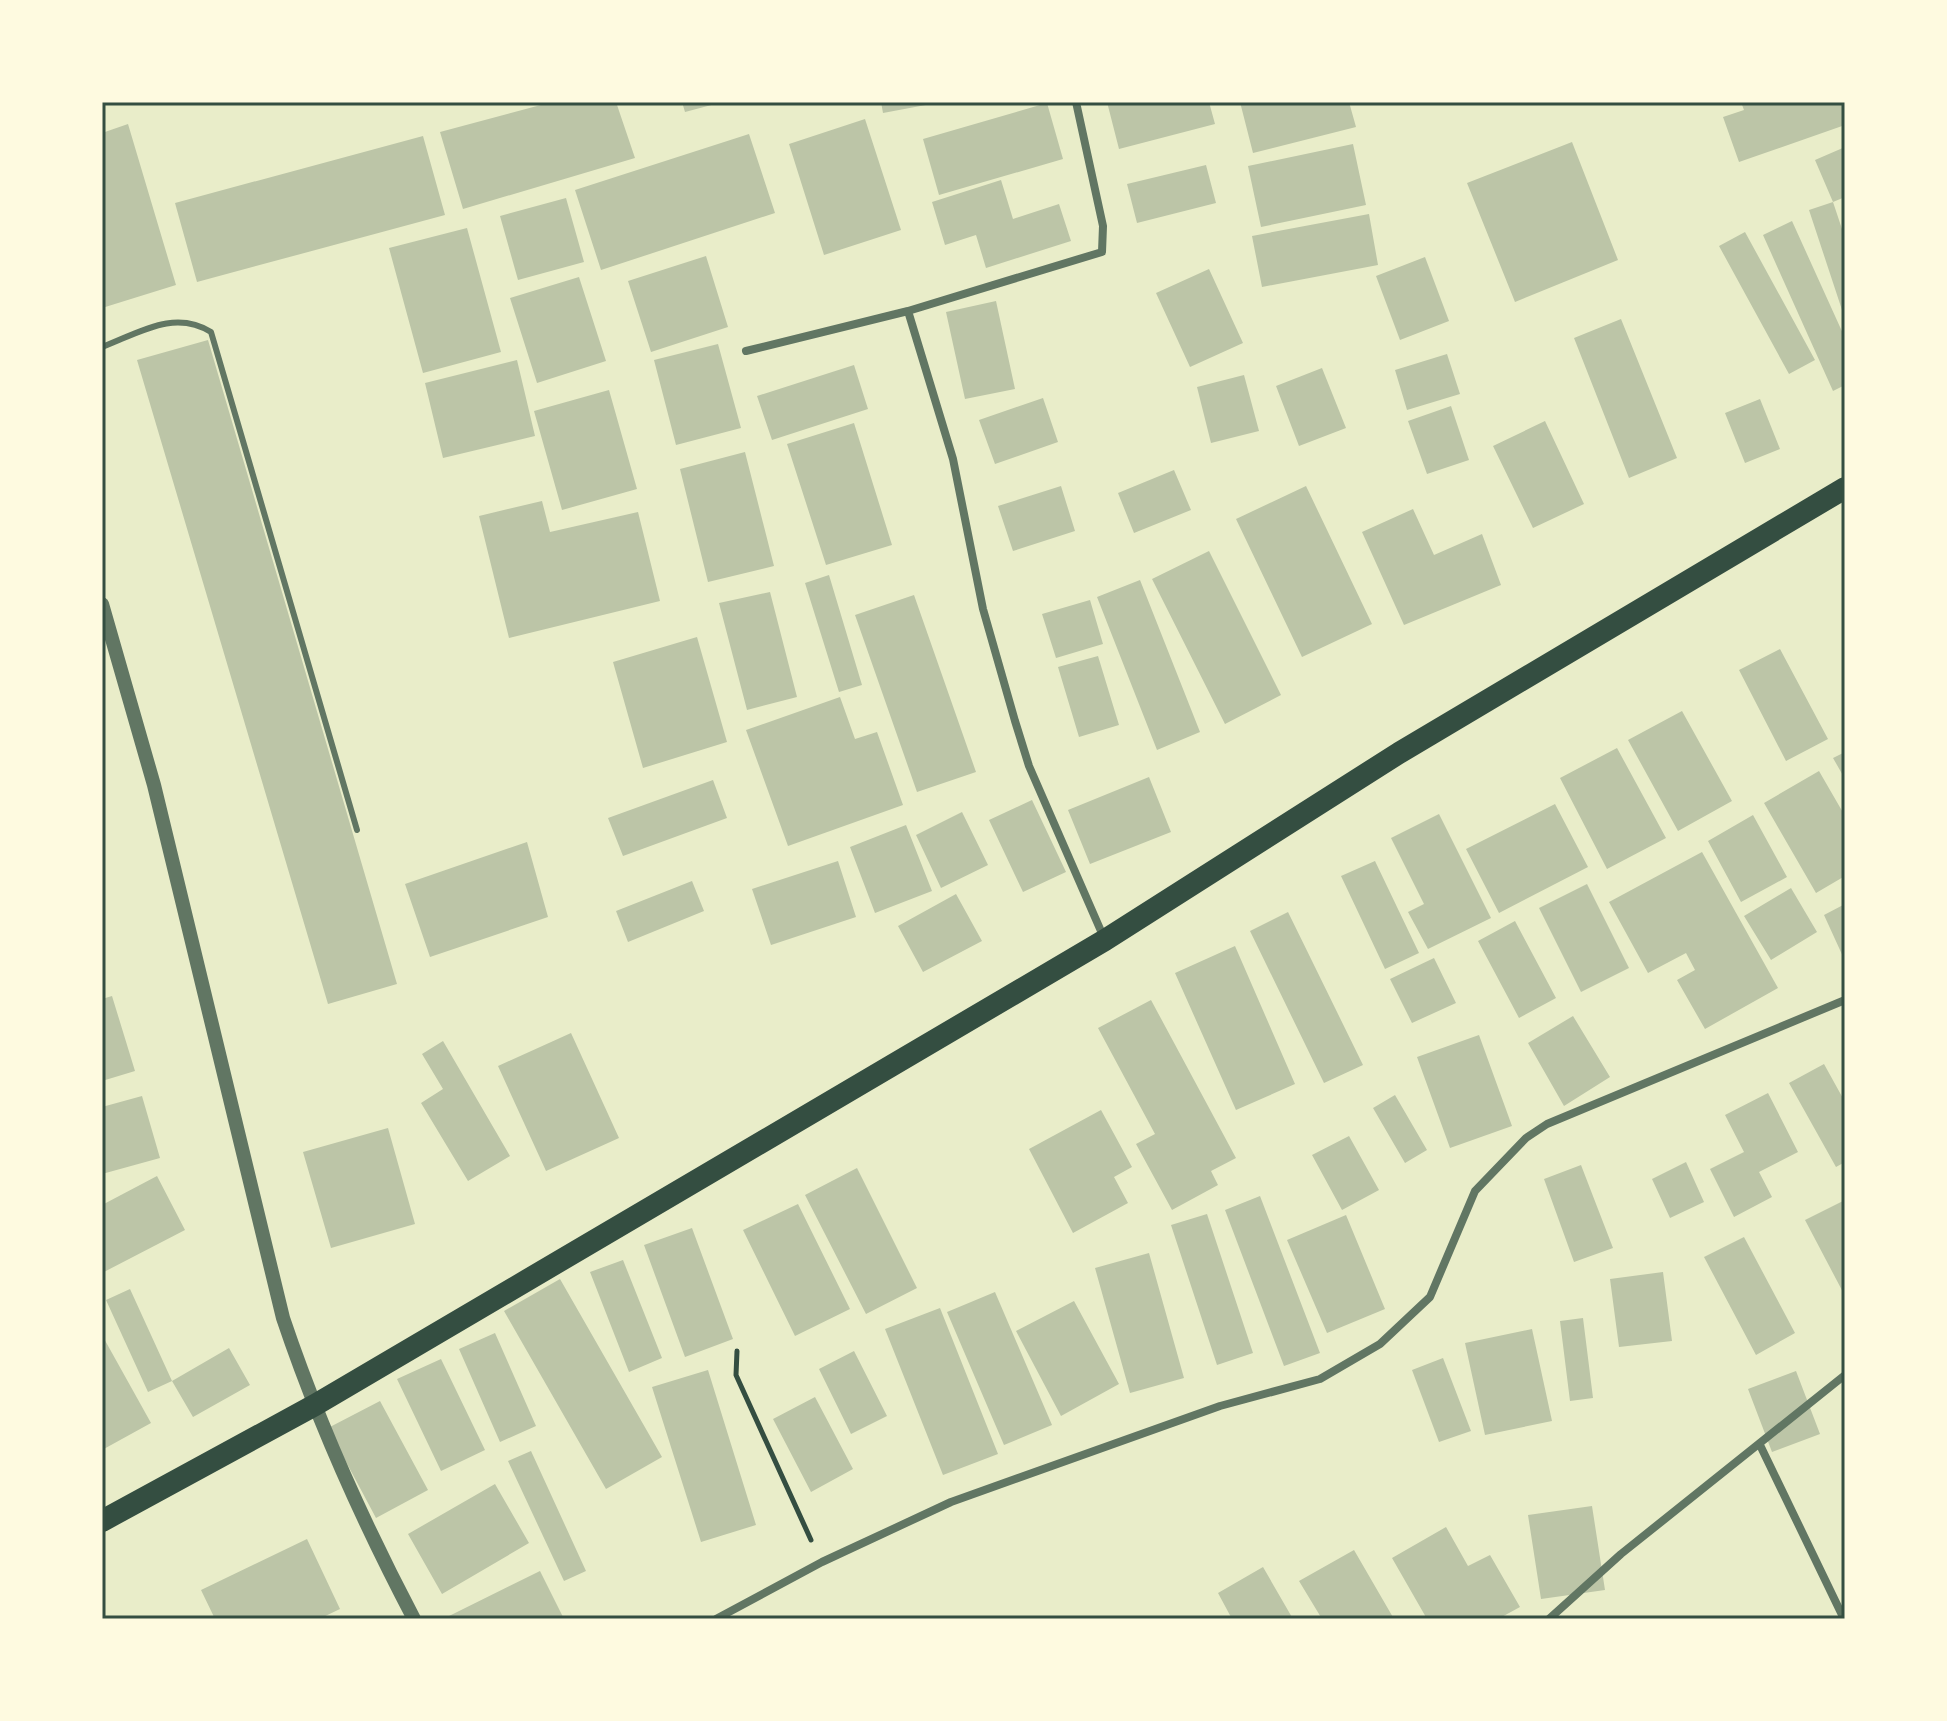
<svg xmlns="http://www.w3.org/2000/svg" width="1947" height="1721" font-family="Karla,sans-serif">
  <rect width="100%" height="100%" fill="#e9edc9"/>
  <path fill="#bcc5a7" d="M552,102H616L635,158L463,209L440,132Z
    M682,102H719V103L685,112Z
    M881,102H930L931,104L883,113Z
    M1107,102H1209L1215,124L1119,149Z
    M1240,102H1349L1356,127L1253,153Z
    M1741,102H1845V125L1739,162L1723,117L1744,110Z
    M1047,103L1063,159L939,195L923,139Z
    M865,119L901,230L824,255L789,144Z
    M128,124L176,285L102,308V133Z
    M749,134L775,213L601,270L575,190Z
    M423,136L445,215L197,282L175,203Z
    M1572,142L1618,260L1515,302L1467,183Z
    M1353,144L1366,205L1261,227L1248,166Z
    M1845,147V197L1833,202L1845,238L1844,316L1809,210L1833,202L1815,160Z
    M1206,165L1216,203L1137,223L1127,184Z
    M1001,180L1013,219L1059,204L1071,241L986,268L976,235L945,245L932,202Z
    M566,198L584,262L518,280L500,216Z
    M1369,214L1378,265L1262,287L1252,236Z
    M1792,221L1845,338V385L1833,391L1763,235Z
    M467,228L501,352L423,373L389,248Z
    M1745,232L1815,360L1789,374L1719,246Z
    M706,256L728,327L651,352L628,281Z
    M1425,257L1449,321L1400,340L1376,276Z
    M1209,269L1243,343L1190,367L1156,293Z
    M579,277L606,361L537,383L510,298Z
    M996,301L1015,389L965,399L946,312Z
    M1621,319L1677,458L1629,478L1574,338Z
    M208,340L397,984L328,1004L137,360Z
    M718,344L741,428L676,445L654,360Z
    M1447,354L1460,394L1407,410L1395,370Z
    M517,360L535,436L443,458L425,383Z
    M854,365L868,409L772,440L757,396Z
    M1322,368L1346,428L1299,446L1276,386Z
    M1244,375L1259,431L1211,443L1197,387Z
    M609,390L637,489L562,510L534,411Z
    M1043,398L1058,442L995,464L979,420Z
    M1760,399L1780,449L1745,463L1725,413Z
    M1451,406L1469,460L1427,474L1408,421Z
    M1545,421L1584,504L1533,528L1493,446Z
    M854,423L892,545L826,565L787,444Z
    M745,452L774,566L708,582L680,469Z
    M1174,470L1191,510L1134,533L1118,493Z
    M1061,486L1075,531L1013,551L998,506Z
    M1306,486L1372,624L1302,657L1236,519Z
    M542,501L550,532L638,512L660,601L509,638L479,516Z
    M1413,509L1434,555L1482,534L1501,585L1404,625L1362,532Z
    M1209,551L1281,695L1225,724L1152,579Z
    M829,575L862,685L839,692L805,583Z
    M1140,580L1200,732L1157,750L1097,597Z
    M770,592L797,697L747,710L719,603Z
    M914,595L976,772L917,792L855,615Z
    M1090,600L1103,644L1056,658L1042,614Z
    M697,637L727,742L643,768L613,662Z
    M1780,649L1828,739L1786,761L1739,670Z
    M1098,656L1119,725L1079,737L1058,667Z
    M840,697L855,739L877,732L903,805L788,846L746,730Z
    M1682,711L1732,801L1678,831L1628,740Z
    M1617,748L1666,838L1607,869L1560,778Z
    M1845,752V779L1833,758Z
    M1819,771L1845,816V876L1816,893L1764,803Z
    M1149,777L1171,832L1090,864L1068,810Z
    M713,780L727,818L623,856L608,818Z
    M1032,800L1066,872L1023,892L989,820Z
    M1555,804L1588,867L1499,913L1466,849Z
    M962,812L988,865L941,888L916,835Z
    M1439,814L1491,918L1428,949L1408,912L1424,904L1391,838Z
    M1753,815L1787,877L1741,902L1708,841Z
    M906,825L932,891L875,913L850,847Z
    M527,842L548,917L430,957L405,884Z
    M1702,852L1778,988L1705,1029L1677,980L1695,970L1686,953L1648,973L1609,902Z
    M838,861L856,917L771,945L752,889Z
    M1375,861L1419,953L1385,969L1341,876Z
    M692,881L704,911L628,942L616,911Z
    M1587,884L1629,968L1581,992L1539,908Z
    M1791,888L1817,932L1771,960L1744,916Z
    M956,894L982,941L923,972L898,926Z
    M1845,904V961L1824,915Z
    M1288,912L1363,1065L1324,1083L1250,931Z
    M1515,921L1556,998L1519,1018L1478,941Z
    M1235,946L1295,1084L1236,1110L1175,973Z
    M1434,958L1456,1003L1412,1023L1390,979Z
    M112,996L135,1071L102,1081V999Z
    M1151,1000L1236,1158L1211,1171L1218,1185L1172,1210L1136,1144L1155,1134L1098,1028Z
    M1573,1016L1610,1077L1564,1106L1528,1043Z
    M571,1033L619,1138L546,1171L498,1066Z
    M1479,1035L1512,1126L1450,1148L1417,1057Z
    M443,1041L510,1156L468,1181L421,1103L443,1089L422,1054Z
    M1824,1064L1845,1102V1162L1836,1167L1789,1083Z
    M1768,1093L1798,1152L1759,1172L1772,1197L1734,1217L1710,1169L1744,1152L1725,1115Z
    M1395,1095L1427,1150L1405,1163L1373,1108Z
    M142,1096L160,1158L102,1174V1107Z
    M1101,1110L1132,1167L1114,1177L1128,1203L1073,1233L1029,1149Z
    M388,1128L415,1224L331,1248L303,1152Z
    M1349,1136L1379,1190L1342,1210L1312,1155Z
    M1686,1162L1704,1202L1670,1218L1652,1179Z
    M1581,1165L1613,1248L1574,1262L1544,1179Z
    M857,1168L917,1288L866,1314L805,1195Z
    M157,1176L185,1230L102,1273V1205Z
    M1260,1196L1320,1353L1284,1366L1225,1210Z
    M1845,1200V1296L1805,1220Z
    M798,1204L850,1309L795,1336L743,1230Z
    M1207,1214L1253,1353L1217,1365L1171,1225Z
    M1346,1215L1385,1309L1327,1333L1287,1240Z
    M692,1228L733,1339L685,1357L644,1245Z
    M1744,1237L1795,1333L1756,1355L1704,1257Z
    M1149,1253L1184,1378L1130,1393L1095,1268Z
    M623,1260L662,1358L629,1372L590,1272Z
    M1663,1272L1672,1341L1619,1347L1610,1279Z
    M560,1279L662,1457L606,1489L504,1311Z
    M130,1289L172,1381L148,1392L106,1300Z
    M995,1292L1052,1425L1004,1445L947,1312Z
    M1074,1301L1119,1384L1061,1416L1016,1331Z
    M940,1308L998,1454L943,1475L885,1329Z
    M1583,1318L1593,1398L1570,1401L1560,1321Z
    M1532,1329L1552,1421L1485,1435L1465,1343Z
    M495,1333L536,1426L500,1442L459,1349Z
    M102,1335L151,1423L102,1450Z
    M229,1348L250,1385L193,1417L172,1381Z
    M854,1351L887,1416L851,1434L819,1369Z
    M1443,1358L1471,1431L1439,1442L1412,1370Z
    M441,1359L485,1450L441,1471L397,1379Z
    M708,1370L756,1525L701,1542L652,1387Z
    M1796,1371L1820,1434L1772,1452L1748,1389Z
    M815,1397L853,1469L811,1492L773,1419Z
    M380,1401L428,1490L376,1518L328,1428Z
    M531,1451L586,1571L564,1581L508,1461Z
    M495,1484L529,1543L442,1594L408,1534Z
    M1592,1506L1605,1590L1541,1599L1528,1515Z
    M1446,1527L1468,1566L1490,1555L1520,1607L1498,1619H1427L1392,1558Z
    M307,1539L340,1609L319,1619H215L201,1590Z
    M1354,1550L1394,1619H1322L1299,1581Z
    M1263,1567L1293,1619H1232L1218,1593Z
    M540,1571L564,1619H443Z"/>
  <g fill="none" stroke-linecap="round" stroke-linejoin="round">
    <path stroke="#344e41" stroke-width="5" d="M737,1351L736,1375L811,1540"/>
    <path stroke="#617663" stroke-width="6" d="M102,347C139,333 174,309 211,332L357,830"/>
    <path stroke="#617663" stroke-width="8" d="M908,311L953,459L983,609L1015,721L1029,766L1104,938
      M746,351L908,311L1102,252L1103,226L1076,102
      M1760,1445L1844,1619
      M716,1619L822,1562L951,1502L1220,1406L1320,1379L1380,1344L1430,1297L1475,1191L1526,1138L1547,1124L1845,1000
      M1549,1619L1621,1554L1845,1375"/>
    <path stroke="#617663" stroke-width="14" d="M102,604L154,785L283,1318C318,1422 363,1522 414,1619"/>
    <path stroke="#344e41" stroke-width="22" d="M102,1521L315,1405L891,1066L1105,940L1399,753L1845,488"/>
  </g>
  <rect width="1947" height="1721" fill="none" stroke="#fefae0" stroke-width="208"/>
  <rect x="104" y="104" width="1739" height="1513" fill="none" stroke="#344e41" stroke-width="3"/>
</svg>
